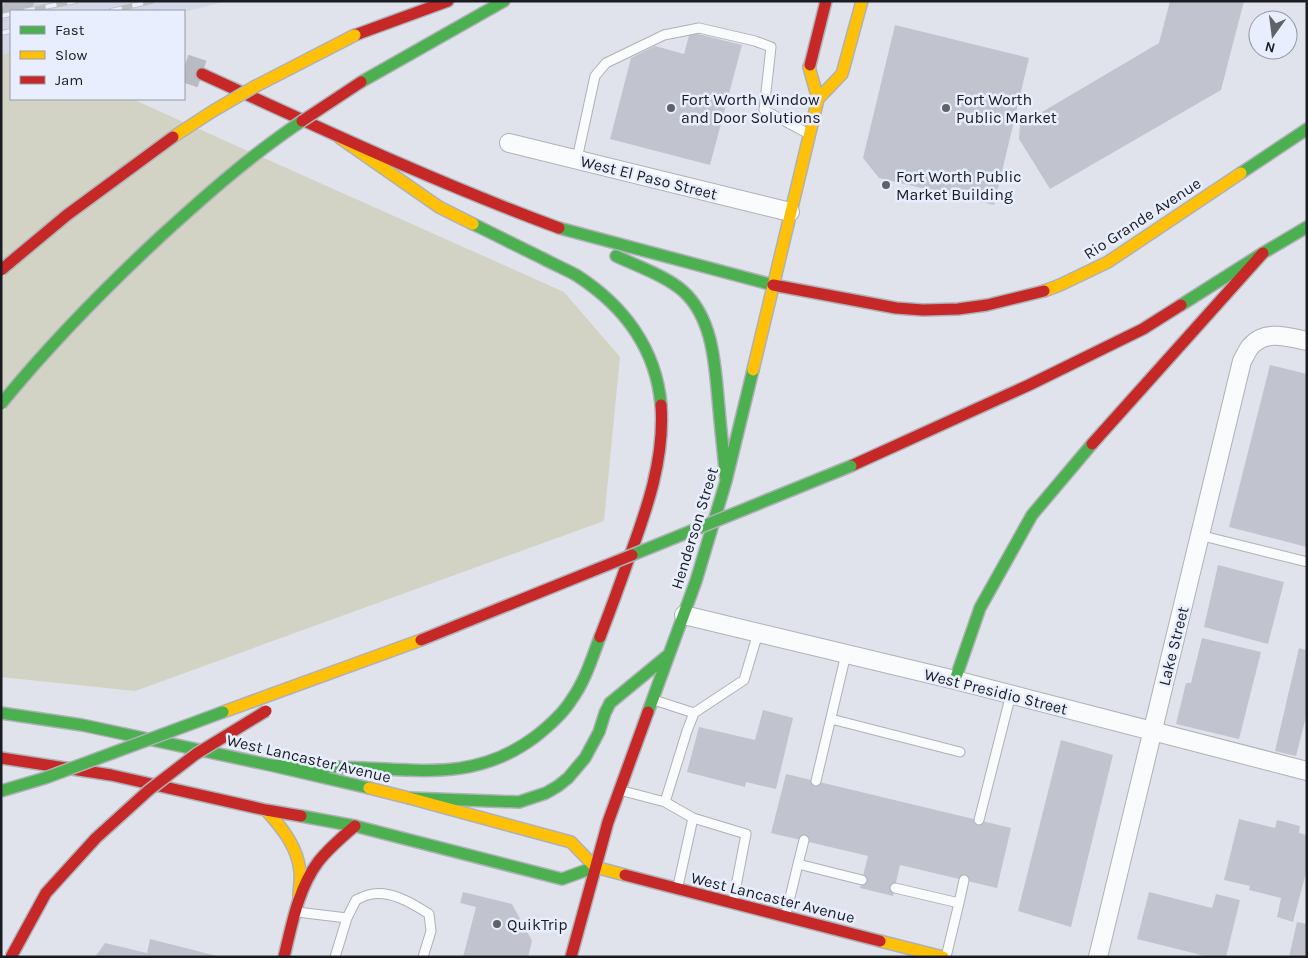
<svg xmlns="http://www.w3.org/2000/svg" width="1308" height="958" font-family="Karla,sans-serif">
  <rect width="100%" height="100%" fill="#e0e3eb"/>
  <path fill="#d1d7e6" d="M1,1H227L184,12L11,11V53L1,54Z"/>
  <path fill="#d2d3c4" d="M11,53V99H132L564,292L620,357L604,521L135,691L1,677V54Z"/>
  <path fill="#c1c4ce" d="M1170,1H1244L1221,90L1050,189L1019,139L1020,125L1159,43Z
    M895,25L1029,58L994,205L879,178L863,158Z
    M690,32L742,45L710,165L610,139L631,58L655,46L684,54Z
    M1270,365L1307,374V547L1229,527Z
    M1218,565L1284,582L1268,644L1204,627Z
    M1202,638L1261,652L1239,739L1176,724L1186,683H1191Z
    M1299,648L1307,650V713L1296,756L1275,751Z
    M763,710L793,718L776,789L746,782L745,787L687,772L699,727L755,740Z
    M1061,740L1113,755L1071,927L1018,911Z
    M786,774L1011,828L997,888L900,865L893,896L860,888L868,856L771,833Z
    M1239,819L1275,828L1277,820L1300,826L1299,833L1307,835V869L1293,922L1277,917L1281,898L1249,890L1250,886L1224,880Z
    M463,892L512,904L532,941L528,957H463L476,907L460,903Z
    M1149,892L1212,908L1216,894L1240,900L1226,957H1209L1137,939Z
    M1297,922L1307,924V957H1289Z
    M150,939L217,956V957H95L105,943L147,953Z"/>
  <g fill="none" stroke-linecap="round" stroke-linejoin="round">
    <path stroke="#b8bbc3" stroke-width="28" stroke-dasharray="28 14" stroke-linecap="butt" d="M5,1L32,11
      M184,68L202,74"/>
    <g stroke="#aeb1b7" stroke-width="11">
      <path id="lane" d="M577,159L595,76L606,63L664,35L699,28L755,41L771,47L764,110L807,133
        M1199,535L1307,562
        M654,700L694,713
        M831,719L960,752
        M816,781L846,654
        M623,791L665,802L687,731L694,713L744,680L758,633
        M665,802L693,818L678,886
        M693,818L746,834L733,902
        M979,820L1011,694
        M798,864L804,840
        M895,888L959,903L946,957
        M959,903L964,880
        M297,912L347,918
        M786,914L798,864L862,880
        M335,957L347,918L356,900C360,898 364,896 368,895C389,889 412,903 429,914L431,931L423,957"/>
    </g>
    <g stroke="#aeb1b7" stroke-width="20">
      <path id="street" d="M509,143L790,212
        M684,615L955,680L1307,771
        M1098,957L1242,361C1245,356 1247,351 1250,347C1265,329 1288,337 1307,341"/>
    </g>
    <g stroke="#aeb1b7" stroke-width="14">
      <path id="fast" d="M361,82L504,1
        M1241,173L1307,129
        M473,224C496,235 519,247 542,258C553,264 565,269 576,275C623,305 656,348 661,405
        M559,228L773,285
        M616,256C637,266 666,276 683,291C715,320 715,370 719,409C721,433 724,457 726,481
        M1181,305L1263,253L1307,227
        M955,680L980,608L1032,515L1092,444
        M648,712L696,581L726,481L753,370
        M1,713L82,725L270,765L369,788
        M270,765C302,766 333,767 365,768C429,771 480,778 535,737C549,726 563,714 572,699C585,681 592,658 600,637
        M409,798L519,802L546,793L558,786L568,778L585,758L599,732L605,713L610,703L667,656
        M301,816L355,826L562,879L595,867"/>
    </g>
    <g stroke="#aeb1b7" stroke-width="14">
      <path id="slow" d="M818,99L842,74L862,1
        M340,138L439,207L473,224
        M1044,291L1060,285L1108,262L1241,173
        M753,370L818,99L809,67L810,65
        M223,712L421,640
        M369,788L409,798L571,842L595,867L625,875
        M266,810C282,828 298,847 300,872C301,880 299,888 299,896
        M880,941L943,957"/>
    </g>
    <g stroke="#aeb1b7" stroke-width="14">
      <path id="jam" d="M355,35L448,1
        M810,65L826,1
        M202,74C320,128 437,183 559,228
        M773,285L896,308L923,310L958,309L987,305L1044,291
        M1092,444L1263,253
        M851,466L1029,385L1143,329L1181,305
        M600,637C610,611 620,584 629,558C647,509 665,458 661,405
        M1,758L111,775L266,810L301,816
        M625,875L880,941
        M284,957C292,924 298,889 318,862C329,848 342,837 355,826
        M571,957L608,822L648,712"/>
    </g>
    <use href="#lane" stroke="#fafbfc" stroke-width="9"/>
    <use href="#street" stroke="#fafbfc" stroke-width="18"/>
    <use href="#fast" stroke="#4caf50" stroke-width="11"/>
    <use href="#slow" stroke="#ffc107" stroke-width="11"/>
    <use href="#jam" stroke="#c62828" stroke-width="11"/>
    <g stroke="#bebec0" stroke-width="5.5">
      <path id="rail" d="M24,11L76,1
        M111,11L152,1
        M1,16L11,14
        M1,33L11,31"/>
    </g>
    <use href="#rail" stroke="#e8eefd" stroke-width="4" stroke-dasharray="11" stroke-linecap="butt"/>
    <g stroke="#aeb1b7" stroke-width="14" stroke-linecap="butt">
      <path id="fast-bridge" d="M1,404C50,344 104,289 161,236C206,195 251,155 302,121
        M632,555L851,466
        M1,791L45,778L223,712"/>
    </g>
    <g stroke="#aeb1b7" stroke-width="14" stroke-linecap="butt">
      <path id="slow-bridge" d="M173,137L213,111L254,87L355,35"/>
    </g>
    <g stroke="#aeb1b7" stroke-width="14" stroke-linecap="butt">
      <path id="jam-bridge" d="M302,121L361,82
        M1,270L67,215L173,137
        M421,640L632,555
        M11,957L46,893L96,838L149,790L196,754L266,711"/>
    </g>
    <use href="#fast-bridge" stroke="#4caf50" stroke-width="11"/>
    <use href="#slow-bridge" stroke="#ffc107" stroke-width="11"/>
    <use href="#jam-bridge" stroke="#c62828" stroke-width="11"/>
  </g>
  <g fill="#5f6268" stroke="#e8eefd" stroke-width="2">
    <circle cx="671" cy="108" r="5"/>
    <circle cx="946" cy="108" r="5"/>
    <circle cx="886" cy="185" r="5"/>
    <circle cx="497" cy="924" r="5"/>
  </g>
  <g text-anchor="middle" stroke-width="5" stroke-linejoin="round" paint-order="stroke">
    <g font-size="16" fill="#1a1c22" stroke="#e8eefd" text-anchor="start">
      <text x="681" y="105">Fort Worth Window<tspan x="681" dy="18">and Door Solutions</tspan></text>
      <text x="956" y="105">Fort Worth<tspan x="956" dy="18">Public Market</tspan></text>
      <text x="896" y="182">Fort Worth Public<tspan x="896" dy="18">Market Building</tspan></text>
      <text x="507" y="930">QuikTrip</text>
    </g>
    <g font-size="16" fill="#1a1c22" stroke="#e8eefd">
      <text transform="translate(649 177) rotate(14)" y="6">West El Paso Street</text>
      <text transform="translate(1142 218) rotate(-33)" y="6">Rio Grande Avenue</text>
      <text transform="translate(694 528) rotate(-73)" y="6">Henderson Street</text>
      <text transform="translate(1173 646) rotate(-76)" y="6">Lake Street</text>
      <text transform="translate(996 691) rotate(14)" y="6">West Presidio Street</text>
      <text transform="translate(309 758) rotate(13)" y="6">West Lancaster Avenue</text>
      <text transform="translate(773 897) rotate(14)" y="6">West Lancaster Avenue</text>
    </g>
  </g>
  <rect width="1308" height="958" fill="none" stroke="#1a1c22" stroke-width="5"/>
  <rect x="10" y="10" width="175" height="90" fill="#e8eefd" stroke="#969aa5"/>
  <rect x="20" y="26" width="25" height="8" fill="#4caf50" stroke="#969aa5"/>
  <text x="55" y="35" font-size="15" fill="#1a1c22">Fast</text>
  <rect x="20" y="51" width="25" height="8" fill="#ffc107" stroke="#969aa5"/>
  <text x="55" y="60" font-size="15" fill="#1a1c22">Slow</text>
  <rect x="20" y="76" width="25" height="8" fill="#c62828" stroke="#969aa5"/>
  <text x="55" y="85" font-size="15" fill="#1a1c22">Jam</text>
  <g transform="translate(1273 35) rotate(194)"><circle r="24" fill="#e8eefd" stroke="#969aa5"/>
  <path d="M0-4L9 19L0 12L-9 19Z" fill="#5f6268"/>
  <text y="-8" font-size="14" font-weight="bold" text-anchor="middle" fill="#1a1c22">N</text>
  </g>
</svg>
